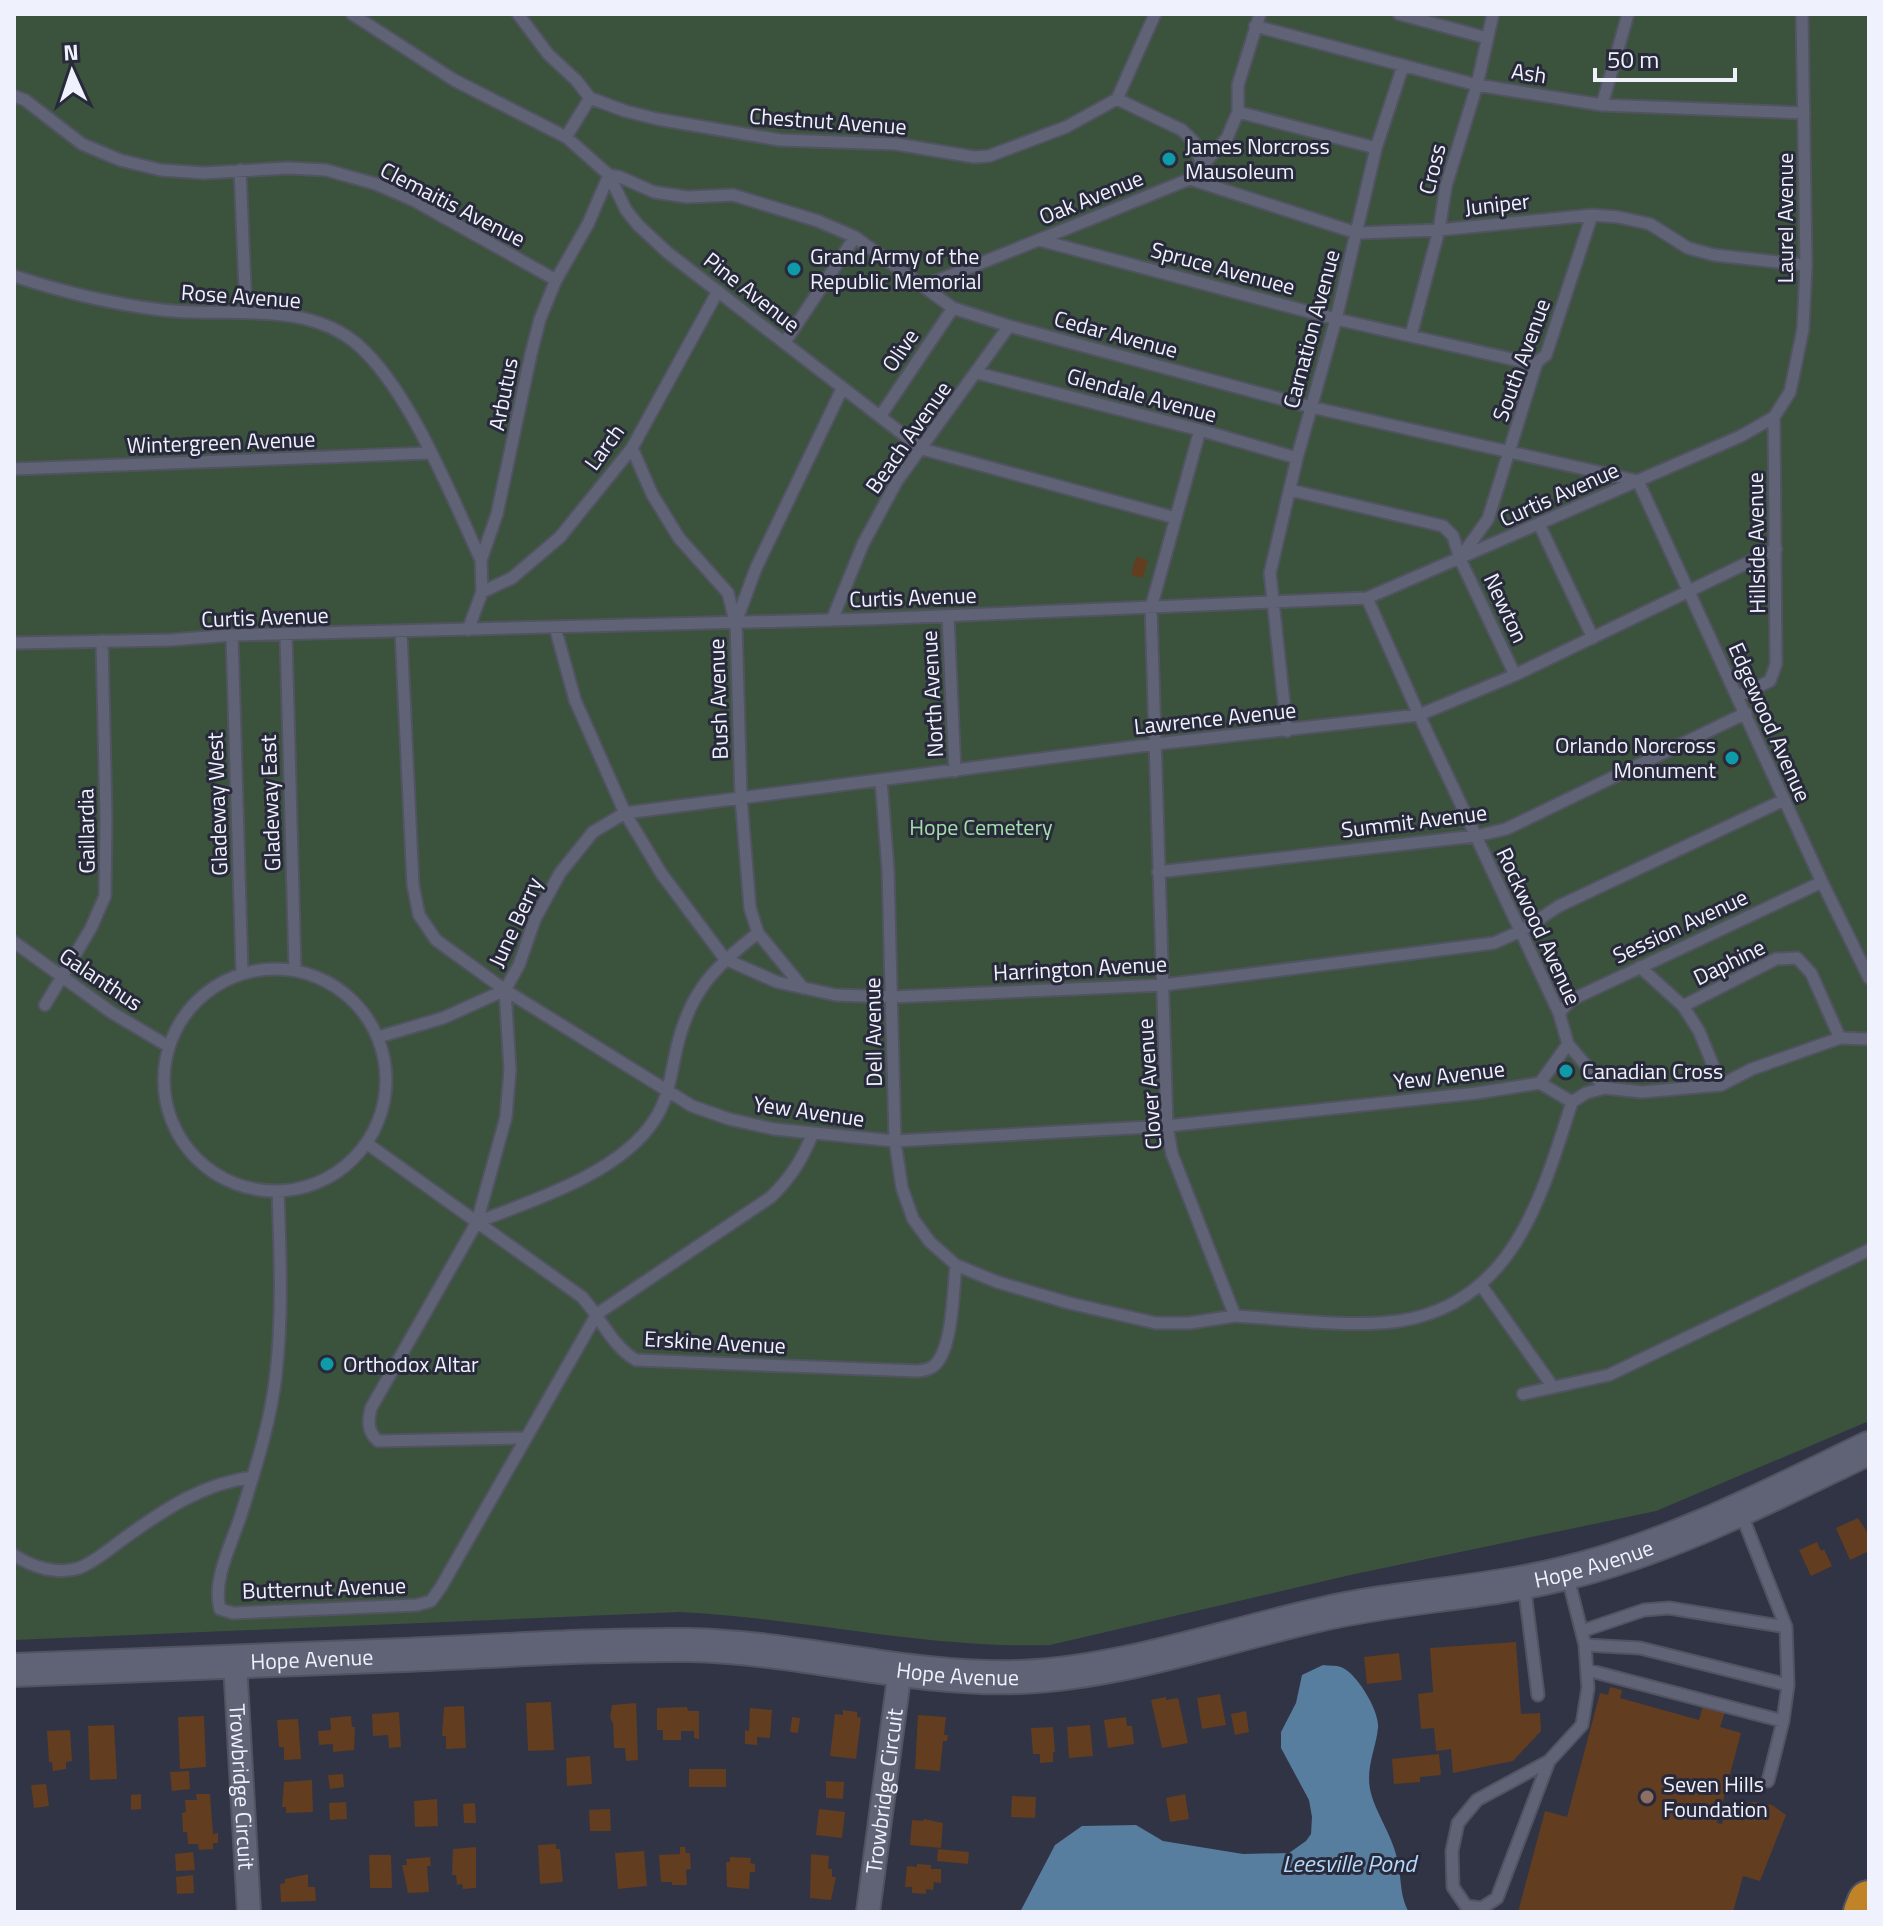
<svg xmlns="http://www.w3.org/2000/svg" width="1883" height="1926" font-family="'Titillium Web',sans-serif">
  <rect width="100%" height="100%" fill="#313445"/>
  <path fill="#3b533d" d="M14,14H1869V1421L1656,1511L1350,1575L1050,1645C926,1649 803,1618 680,1612L14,1640Z"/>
  <path fill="#577d9f" d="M1323,1665C1328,1666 1336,1665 1341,1667C1357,1673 1380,1712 1378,1728C1376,1748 1366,1767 1370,1789C1374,1810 1392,1835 1397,1858C1402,1876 1399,1896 1409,1912H1020L1055,1845L1082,1826L1136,1825L1163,1841L1243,1854L1289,1853L1306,1841L1311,1834L1312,1817L1309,1800L1281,1748V1732L1296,1703L1302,1675Z"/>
  <path fill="#623d1f" d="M1173,150L1178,163L1165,168L1160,154Z
    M1136,557L1148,560L1143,578L1131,575Z
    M1735,747L1742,763L1729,770L1721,754Z
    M1858,1518L1869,1535V1551L1850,1560L1836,1528Z
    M1817,1542L1821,1551L1824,1549L1832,1566L1811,1576L1799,1550Z
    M1516,1642L1521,1714L1540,1713L1541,1731L1513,1761L1453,1773L1451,1749L1436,1751L1434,1728L1421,1729L1418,1694L1433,1692L1430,1648Z
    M1399,1653L1402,1680L1367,1684L1364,1657Z
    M1610,1687L1622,1690L1620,1698L1699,1720L1703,1706L1725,1712L1720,1727L1741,1733L1717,1823L1722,1824L1726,1808L1743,1816L1747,1803L1755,1802L1772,1805L1786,1815L1760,1881L1743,1876L1733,1912H1518L1545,1811L1567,1817L1600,1693L1608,1695Z
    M1220,1694L1226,1725L1202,1729L1197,1698Z
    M1166,1697V1700L1178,1698L1188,1743L1162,1748L1151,1700Z
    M551,1702L554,1750L528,1751L526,1703Z
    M636,1703L638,1760L626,1761L625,1748H614L613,1723L610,1718L612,1705Z
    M464,1706L466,1748L446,1749V1736H442L444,1707Z
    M687,1707L688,1711H699V1739L694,1738V1731H681V1740H663V1730H657V1708Z
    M750,1708L772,1710L770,1738L757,1737V1745L745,1744V1730L749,1731Z
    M843,1710L857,1712V1717L861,1718L856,1759L830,1756L835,1714L843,1715Z
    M1246,1711L1249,1732L1235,1735L1231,1714Z
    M399,1712L401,1747L389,1748L388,1735L373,1736L372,1714Z
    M918,1715L946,1717L944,1735H948L947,1741H943L940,1771L915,1769Z
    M204,1716L206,1767L180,1769L178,1717Z
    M351,1716L352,1727H355L354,1750L333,1752V1744L319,1745L318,1731L331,1730L330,1718Z
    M792,1717L800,1718L798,1733L790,1732Z
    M1126,1717L1127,1726H1132L1134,1744L1108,1748L1104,1720Z
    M298,1719L301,1759L284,1760V1747H279L277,1720Z
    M114,1725L117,1779L90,1780L88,1726Z
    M1090,1725L1093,1756L1069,1758L1067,1727Z
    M1053,1727L1055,1752H1053V1762L1040,1763V1754H1033L1031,1728Z
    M70,1730L72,1761L66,1762V1769L53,1771L52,1762H49L47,1731Z
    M1439,1754L1441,1775L1420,1777V1782L1394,1784L1392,1759Z
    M590,1756L592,1784L567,1786L566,1758Z
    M689,1769H726V1787H689Z
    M189,1771L190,1789L172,1791L170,1772Z
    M343,1774L344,1787L330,1789L328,1775Z
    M312,1780L313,1812L286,1813V1807H282L284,1782Z
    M826,1781L844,1782L843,1799L826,1798Z
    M46,1784L49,1806L34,1808L31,1785Z
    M141,1794V1809L131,1810V1795Z
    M196,1794H210L213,1834L218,1833V1843H213V1849L199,1850L198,1844H188L187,1832H183L182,1813L186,1812L185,1800H197Z
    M1185,1794L1189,1819L1170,1822L1166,1798Z
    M1012,1796L1036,1797L1035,1818L1011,1817Z
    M437,1799L438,1826L415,1827L414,1801Z
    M346,1802L347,1819L330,1820L329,1803Z
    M475,1803L476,1823H464L463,1804Z
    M610,1809L611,1831H590L589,1810Z
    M819,1809L845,1812L842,1838L816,1835Z
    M924,1819L943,1823L941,1848L910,1845L912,1820L923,1821Z
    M556,1844V1849H560L563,1882L540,1884L538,1845Z
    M476,1847V1888L463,1889L462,1884L457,1885L456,1875H452L453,1849Z
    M680,1847H685L686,1853H690L691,1869L686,1870L687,1885H672V1882H661L659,1855L680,1854Z
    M938,1849L969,1852L968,1864L937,1861Z
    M644,1851L647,1886L618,1889L615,1853Z
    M193,1852L195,1870L176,1871L175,1854Z
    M811,1854L829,1856L828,1869H832V1877H836L831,1900L810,1898Z
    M369,1855H391L392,1888H370Z
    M430,1857L431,1866H427L429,1892L408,1893L402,1865H407L406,1859Z
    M730,1857L751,1858L750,1863L755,1864V1872H750L749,1889L727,1887L726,1862H730Z
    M917,1864L931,1865V1869H941V1883L934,1882L933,1890L926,1889V1894L912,1893V1887H905L907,1866L917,1867Z
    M308,1874V1887H315L316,1901L281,1902L280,1884L285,1883V1879Z
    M193,1875L194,1893L177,1894L176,1877Z"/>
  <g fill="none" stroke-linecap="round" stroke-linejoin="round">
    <g stroke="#515361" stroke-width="15">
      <path id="lane" d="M352,14L454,80L566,137L609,175L626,210L638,225L668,253L922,449L1176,518
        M518,14L548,54L576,80L590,98L625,111L657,119L780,140L896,144L974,157L989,156L1066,127L1117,99
        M1399,14L1487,38
        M1255,26L1477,85L1602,105L1804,113
        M14,96L25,100L82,144L120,160L161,170L204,173L288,168L326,170L376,184L413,200L556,280
        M1117,99L1182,130L1194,142L1203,168
        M1117,99L1155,14
        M1602,105L1628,14
        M1238,112L1376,148
        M566,137L590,98
        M240,170L246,313
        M1190,179L1357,233L1439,230L1592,215L1618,217L1650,224L1688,248L1714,255L1806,265
        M1039,240L1336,319L1529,363L1537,362
        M14,276C63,292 111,304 162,310C226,318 304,299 357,344C410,390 451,496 481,560
        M924,286L1190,179L1227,138L1238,112V85L1260,14
        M1411,335L1439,230L1446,186L1477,85L1493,14
        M785,342L855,237
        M977,373L1200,430L1297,458
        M881,415L953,308
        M1200,430L1151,608L1167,1126L1172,1154L1235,1316C1285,1319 1350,1328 1399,1321C1513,1304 1542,1196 1572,1102
        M632,448L652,494L679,538L728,593L735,621
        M14,469L429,453
        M1290,490L1443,526L1453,536L1460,559L1515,675
        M1539,524L1593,638
        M1460,558L1488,519L1537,362L1546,355L1592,215
        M482,592L512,578L560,537L632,448L718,291
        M1367,598L1419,715L1559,1013L1568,1044L1605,1088
        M948,616L955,771
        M832,620L863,544L897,481L1009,326
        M555,627L575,700L625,813L661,873L725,959L777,982L836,995L892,997L1163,985L1494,943L1521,931L1559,906L1784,800
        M468,630L482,592L481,560L497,514L531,354L540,319L556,280L588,224L609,175L620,177L654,192L687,197L733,195L818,221L855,237L953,308L1009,326L1311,407L1638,481L1822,882L1869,978
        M401,632L413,885L419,915L436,940L505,990L692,1106L729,1119L774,1129L895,1141L1167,1126L1477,1093L1540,1083L1568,1044
        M232,635L242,972
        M286,635L295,969
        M14,643L171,640L232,635L868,619L1367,598L1741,436L1774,417L1790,392L1803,329L1806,265L1802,14
        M1738,696L1770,681L1776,664L1774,417
        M1287,731L1270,573L1297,458L1336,319L1376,148L1403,66
        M881,780L888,869L895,1141L902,1188L913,1219L930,1242L956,1265L997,1282L1069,1303L1156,1323H1189L1235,1316
        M1158,872L1476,836L1506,829L1746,713
        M14,942L111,1012L168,1046
        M1640,967L1683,1006L1699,1031L1721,1085
        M164 1080a111 111 0 1 1 222 0a111 111 0 1 1-222 0Z
        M803,988L758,933L750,908L741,798L736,622L756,568L842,389
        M505,990L510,1070L506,1117L477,1222L371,1408C368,1421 367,1431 378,1441L525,1438
        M45,1005L91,928L105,896L106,817L102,641
        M1683,1006L1776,959L1797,958L1811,973L1840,1038
        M1559,1013L1571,1000L1822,882
        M378,1037L443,1018L505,990L519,965L535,919L560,873L593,832L625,813L1155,744L1419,715L1515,675L1776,549
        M1540,1083L1572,1102L1586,1093L1605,1088L1642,1092L1721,1085L1752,1069L1840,1038L1869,1039
        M369,1145L582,1297C601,1318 612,1346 636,1360L918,1371C927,1370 934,1368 939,1360C953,1338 953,1291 956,1265
        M278,1191C280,1251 283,1313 276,1374C271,1421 255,1470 241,1515C232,1543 212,1580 220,1609L233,1613L417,1605L431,1601L441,1587L597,1314L771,1197C791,1177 802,1160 812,1135
        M477,1222C534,1200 621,1173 655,1119C668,1099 670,1079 675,1056C687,996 711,969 758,933
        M1481,1285L1553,1387
        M1523,1394L1609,1375L1869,1250
        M14,1555C32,1567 57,1575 79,1568C95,1562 112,1547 126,1537C165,1509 204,1483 253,1477
        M1524,1584L1538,1695
        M1582,1631L1644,1610L1669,1608L1786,1627L1741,1513
        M1585,1645L1640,1648L1788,1685
        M1587,1670L1783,1721
        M1549,1761L1497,1898L1482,1908L1466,1906L1453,1887L1452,1851L1458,1823L1477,1800L1549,1761L1582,1725L1588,1688L1585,1645L1567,1574
        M1768,1781L1783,1721L1788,1685L1786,1627"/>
    </g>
    <g stroke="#515361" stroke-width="26">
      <g id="street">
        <path id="s1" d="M235,1663L249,1912"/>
        <path id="s2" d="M868,1912L900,1670"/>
      </g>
    </g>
    <g stroke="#515361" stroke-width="36">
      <g id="secondary">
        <path id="s3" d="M14,1670C144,1666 274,1661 404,1655C499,1651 594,1644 689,1645C800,1647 909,1681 1020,1677C1121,1673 1220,1637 1318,1615C1398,1596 1481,1594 1562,1574C1670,1548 1769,1496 1869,1448"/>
      </g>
    </g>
    <g stroke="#515361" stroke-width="46">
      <path id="highway" d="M1865,1912L1869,1902"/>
    </g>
    <use href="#lane" stroke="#606376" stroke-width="11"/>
    <use href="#street" stroke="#606376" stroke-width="22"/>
    <use href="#secondary" stroke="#606376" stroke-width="32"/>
    <use href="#highway" stroke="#c08328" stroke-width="42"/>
  </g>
  <g fill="#0f9aa8" stroke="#282a3b" stroke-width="3">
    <circle cx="1169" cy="159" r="8"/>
    <circle cx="794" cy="269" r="8"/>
    <circle cx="1732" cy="758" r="8"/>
    <circle cx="1566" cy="1071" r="8"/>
    <circle cx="327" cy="1364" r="8"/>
  </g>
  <circle fill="#8d6e63" stroke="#282a3b" stroke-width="3" cx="1647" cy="1797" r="8"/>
  <g text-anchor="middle" stroke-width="6" stroke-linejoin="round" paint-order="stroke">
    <g font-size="22" fill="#eff1fc" stroke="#282a3b">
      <text transform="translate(1529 73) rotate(9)" y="8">Ash</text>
      <text transform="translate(828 121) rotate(4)" y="8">Chestnut Avenue</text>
      <text transform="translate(1432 169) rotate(-76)" y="8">Cross</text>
      <text transform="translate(1091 197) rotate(-22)" y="8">Oak Avenue</text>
      <text transform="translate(453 204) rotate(27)" y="8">Clemaitis Avenue</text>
      <text transform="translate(1497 204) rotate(-6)" y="8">Juniper</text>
      <text transform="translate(1785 218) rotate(-90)" y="8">Laurel Avenue</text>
      <text transform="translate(1223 268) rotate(15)" y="8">Spruce Avenuee</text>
      <text transform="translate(752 292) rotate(38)" y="8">Pine Avenue</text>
      <text transform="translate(241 296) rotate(4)" y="8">Rose Avenue</text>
      <text transform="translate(1311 329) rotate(-75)" y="8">Carnation Avenue</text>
      <text transform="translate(1116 334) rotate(15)" y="8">Cedar Avenue</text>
      <text transform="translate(900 350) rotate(-56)" y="8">Olive</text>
      <text transform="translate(1521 360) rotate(-70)" y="8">South Avenue</text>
      <text transform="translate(503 394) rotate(-79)" y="8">Arbutus</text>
      <text transform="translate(1142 395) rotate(15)" y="8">Glendale Avenue</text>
      <text transform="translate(908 437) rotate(-55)" y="8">Beach Avenue</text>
      <text transform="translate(221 442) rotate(-2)" y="8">Wintergreen Avenue</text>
      <text transform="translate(604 447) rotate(-54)" y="8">Larch</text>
      <text transform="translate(1559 494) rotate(-24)" y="8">Curtis Avenue</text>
      <text transform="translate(1756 543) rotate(-91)" y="8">Hillside Avenue</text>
      <text transform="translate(913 597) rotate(-2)" y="8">Curtis Avenue</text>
      <text transform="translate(1506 608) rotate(65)" y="8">Newton</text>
      <text transform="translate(265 617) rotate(-2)" y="8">Curtis Avenue</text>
      <text transform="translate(932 694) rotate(-93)" y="8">North Avenue</text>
      <text transform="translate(718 699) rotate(-92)" y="8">Bush Avenue</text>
      <text transform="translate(1215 718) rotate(-6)" y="8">Lawrence Avenue</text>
      <text transform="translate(1770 722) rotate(66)" y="8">Edgewood Avenue</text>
      <text transform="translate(270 803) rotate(-92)" y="8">Gladeway East</text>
      <text transform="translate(217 804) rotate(-92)" y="8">Gladeway West</text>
      <text transform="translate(1414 821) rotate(-7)" y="8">Summit Avenue</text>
      <text transform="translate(86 831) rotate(-91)" y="8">Gaillardia</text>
      <text transform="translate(515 922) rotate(-65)" y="8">June Berry</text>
      <text transform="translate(1539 926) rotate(65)" y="8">Rockwood Avenue</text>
      <text transform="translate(1680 926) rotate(-25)" y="8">Session Avenue</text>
      <text transform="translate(1729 962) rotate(-26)" y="8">Daphine</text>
      <text transform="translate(1080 968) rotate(-3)" y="8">Harrington Avenue</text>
      <text transform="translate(101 979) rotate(34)" y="8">Galanthus</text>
      <text transform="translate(873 1032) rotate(-91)" y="8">Dell Avenue</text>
      <text transform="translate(1449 1075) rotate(-7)" y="8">Yew Avenue</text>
      <text transform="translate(1149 1084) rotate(-94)" y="8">Clover Avenue</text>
      <text transform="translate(809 1111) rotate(8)" y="8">Yew Avenue</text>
      <text transform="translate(715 1342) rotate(3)" y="8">Erskine Avenue</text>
      <text dy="8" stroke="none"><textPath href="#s3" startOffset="1594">Hope Avenue</textPath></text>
      <text transform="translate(324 1588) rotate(-2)" y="8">Butternut Avenue</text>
      <text dy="8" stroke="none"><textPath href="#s3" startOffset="298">Hope Avenue</textPath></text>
      <text dy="8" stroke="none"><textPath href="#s3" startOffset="946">Hope Avenue</textPath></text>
      <text dy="8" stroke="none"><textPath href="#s1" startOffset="124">Trowbridge Circuit</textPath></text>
      <text dy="8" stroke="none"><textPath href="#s2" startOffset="122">Trowbridge Circuit</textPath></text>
    </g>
    <g font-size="22" fill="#eff1fc" stroke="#282a3b" text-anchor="start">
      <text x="1185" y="154">James Norcross<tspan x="1185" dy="25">Mausoleum</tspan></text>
      <text x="810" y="264">Grand Army of the<tspan x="810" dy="25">Republic Memorial</tspan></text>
      <text x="1716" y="753" text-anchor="end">Orlando Norcross<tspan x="1716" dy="25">Monument</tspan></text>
      <text x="1582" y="1079">Canadian Cross</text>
      <text x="343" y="1372">Orthodox Altar</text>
      <text x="1663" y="1792">Seven Hills<tspan x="1663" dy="25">Foundation</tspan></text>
    </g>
    <g font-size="22" fill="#a3e0a9" stroke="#282a3b">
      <text x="981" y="835">Hope Cemetery</text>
    </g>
    <g font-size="24" font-style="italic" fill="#b4d8f8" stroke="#282a3b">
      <text x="1349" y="1872">Leesville Pond</text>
    </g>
  </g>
  <rect width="1883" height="1926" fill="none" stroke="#eff1fc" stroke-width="32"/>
  <g transform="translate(72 72) rotate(357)" stroke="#282a3b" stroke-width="6" paint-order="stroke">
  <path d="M0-6L14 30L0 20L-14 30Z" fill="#eff1fc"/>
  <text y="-12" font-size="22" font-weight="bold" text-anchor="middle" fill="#eff1fc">N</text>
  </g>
  <path d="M1595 68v12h140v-12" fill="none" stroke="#eff1fc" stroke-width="4"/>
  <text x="1607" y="68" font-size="24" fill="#eff1fc" stroke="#282a3b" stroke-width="6" paint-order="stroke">50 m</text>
</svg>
